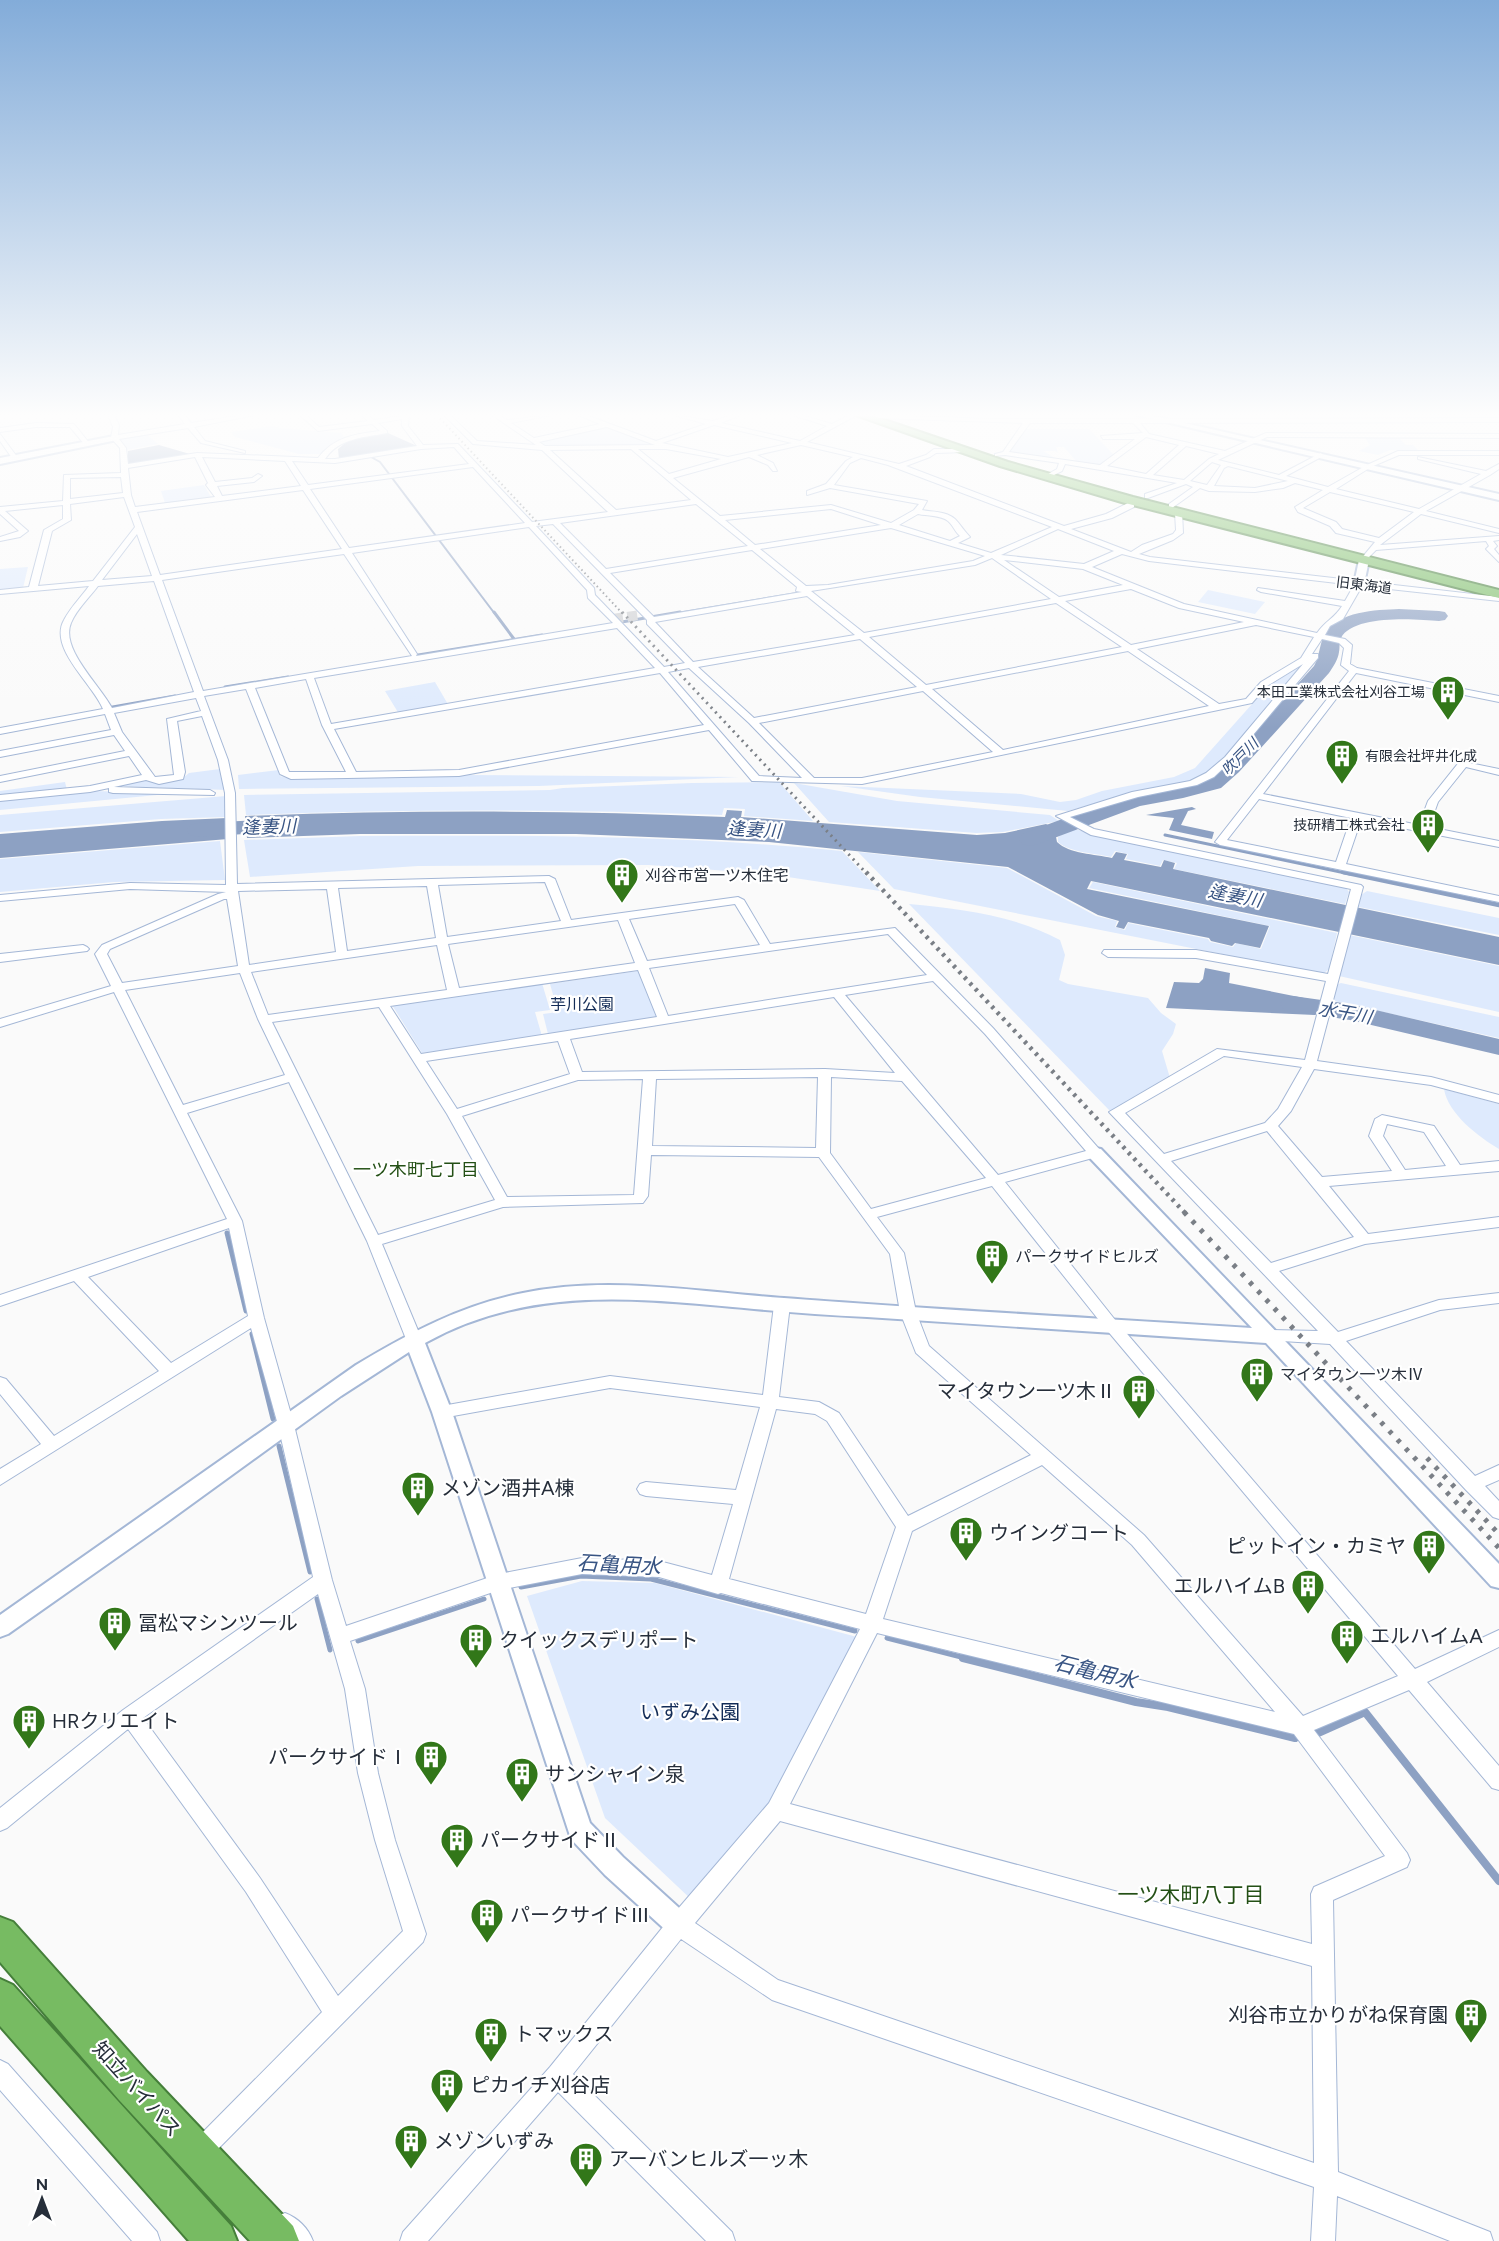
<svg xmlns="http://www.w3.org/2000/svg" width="1499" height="2241" font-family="Figtree,'Noto Sans JP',sans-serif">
  <rect width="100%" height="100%" fill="#fafafa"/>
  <path fill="#deeafd" d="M273,426L280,428L341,433L344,437L322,454H299L235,437L231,432Z
    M607,426L661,447L545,446L537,441Z
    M1023,429H1089L1114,455L1100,466L1076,461L1064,447H1056L1058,453L1055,451H1043L1055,458L1008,453Z
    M145,433L158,444L127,450L117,438Z
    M1364,437L1399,438L1406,445H1413L1420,452L1390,450L1378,455L1359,451L1370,445Z
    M204,485L211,497L165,503L161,491Z
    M28,567L23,588L0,590V569Z
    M1208,590L1265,602L1255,614L1198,602Z
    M1309,658L1225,758L1208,774L1190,782L1133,793L1068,811L920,797L841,786L1021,794L1060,802L1076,800L1102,791L1174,777L1195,768L1269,685Z
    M435,682L449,706L399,714L385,691Z
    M220,769L227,790L114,786L142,780L158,783L183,778L189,773Z
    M279,770L280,776L287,778L458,775L739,777L539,786L239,789L238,775Z
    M65,782L67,790L0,796V791Z
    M779,782L813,821L744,816L745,809L724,808L722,815C563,809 405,809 246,815L244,795L550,790L563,788L692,783Z
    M794,783L897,801L1050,815L1059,821L1003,832L976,833L829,822Z
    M91,791L178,793L0,810V800Z
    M226,796V817L161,819L0,832V815Z
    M1071,828L1089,833L1345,887L1349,892L1345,904L1174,869L1177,863L1163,860L1160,866L1126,859L1128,854L1115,851L1111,857C1095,853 1071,853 1058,842V837L1064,833L1061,831Z
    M360,836C521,835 682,835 842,851L880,891L768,874L649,865L418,866L250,877L244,840Z
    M220,841L225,880L114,882L0,892V859Z
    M858,852L1007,868L1096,916L1117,921L1115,927L1125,930L1128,923L1208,939L1210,942L1233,947L1236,943L1261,949L1270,926L1089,888L1093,882L1337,933L1329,969L1323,974L894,889Z
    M1367,891L1499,918V935L1359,907L1361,895Z
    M909,904C960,909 1014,915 1060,940L1065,955L1059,980L1068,984L1148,998L1161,1013L1176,1024L1173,1034L1162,1051L1170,1078L1110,1111Z
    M1349,935L1499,966V1012L1339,976Z
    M644,970L663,1017L548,1034L543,1014L558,1012L550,984Z
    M542,983L550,1010L535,1012L542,1036L422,1053L392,1005Z
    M1341,983L1499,1017V1038L1334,1001L1336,985Z
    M1444,1089L1499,1104V1149C1479,1137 1448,1114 1444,1089Z
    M582,1581L655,1583L857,1637L776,1802L694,1902L605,1818L527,1596Z"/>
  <path fill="#8da1c3" d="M388,433L417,446L339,459L338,449L351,438Z
    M159,445L190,454L128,464V451Z
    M1192,807L1196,809L1188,811L1181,825L1214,832L1212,839L1169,830L1174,818L1146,815Z
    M727,810L742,811L741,817L977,835L1005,833L1046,824L1050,826L1061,822L1070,827L1059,831L1062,833L1056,837L1057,842C1069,854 1095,854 1112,858L1116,852L1127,854L1124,860L1161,867L1164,860L1175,863L1173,869L1499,937V965L1091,881L1087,889L1269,926L1260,948L1235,943L1232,946L1211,941L1209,938L1128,922L1124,929L1116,927L1119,921L1098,915L1008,867L769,842L576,834H360L247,838L245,816C406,810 565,810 725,817Z
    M227,818L228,839L0,858V834L162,821Z
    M1205,968L1230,973L1229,983L1319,1001L1315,1015L1166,1008L1174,982L1199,983L1203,979Z"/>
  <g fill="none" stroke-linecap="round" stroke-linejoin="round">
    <path stroke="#8da1c3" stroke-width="2" d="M376,456L371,457L380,462L495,614
      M671,614L803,592"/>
    <path stroke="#8da1c3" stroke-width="3" d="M494,612L514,639
      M616,623L680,612
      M412,656L542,635
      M225,687L288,677
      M107,708L175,696
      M1165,835L1350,874"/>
    <path stroke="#8da1c3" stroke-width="4.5" d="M1343,872L1499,905"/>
    <path stroke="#8da1c3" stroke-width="5" d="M227,1233L246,1311
      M252,1334L273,1419
      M279,1446L310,1572
      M521,1587L581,1576L651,1579L855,1631
      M317,1599L330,1650
      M887,1638L969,1659
      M358,1641L484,1599"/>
    <path stroke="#8da1c3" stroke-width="8" d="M963,1658L1136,1702L1168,1707L1295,1738
      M1318,1733L1365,1712L1499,1881"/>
    <path fill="#8da1c3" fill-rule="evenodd" d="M1399,609L1439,611L1445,612L1448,616L1445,620L1439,621C1417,619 1353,614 1341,638C1339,642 1340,648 1339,652C1338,660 1333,667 1329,673L1239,772L1221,788L1183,798L1140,806L1038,844L1030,846L1022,844L1019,839L1022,834L1127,795L1180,786L1205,778L1225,764L1314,666C1320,656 1319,644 1325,634C1338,611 1376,610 1399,609Z
      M284,819L292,821L295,826L292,831L198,837L190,835L187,830L190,825L198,823Z
      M1293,996L1350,1004L1499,1039V1055L1350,1020L1284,1010L1280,1004L1284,998Z"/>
    <path stroke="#d0d1d4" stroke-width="10" stroke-dasharray="10 4.5" stroke-linecap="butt" d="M613,619L640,615"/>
    <g stroke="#a4b7d6" stroke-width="2">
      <path id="minor" d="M111,415H117L115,417L119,425L118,435L185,424L178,415H184L191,423L243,415H255L194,427L205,441L245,451V453L201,443L188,428L119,439L126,448L128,464L197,453L318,458C334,437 355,434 380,431L372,424L318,431L300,415H306L319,427L368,421L362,415H368L374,420L409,415L408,426L423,445L458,444L532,522L608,512L542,450L473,444L444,415H450L477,441L536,445L492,415H499L507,420L551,415L511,423L534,438L600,424L578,415H586L656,441L706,424L674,415L713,421L732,415H740L721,423L800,441L827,426L793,415H801L832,424L850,415H857L807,442L899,464L926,455L934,449H968L966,452L936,453L930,457L906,466L1064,526L1106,514L1128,503H1134V507L1112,518L1071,529L1131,552L1142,545L1173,534L1176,530L1175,513L1182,511L1183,533L1173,540L1139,554L1150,557L1499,597V601L1362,586L1343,619L1330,626L1325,635L1345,639L1352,645L1350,664L1357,668L1499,696V702L1356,673L1263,794L1419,825L1428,801L1460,761L1499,769V775L1466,767L1438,802L1429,827L1499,841V847L1361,820L1346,864L1499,896V902L1220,845L1215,842L1349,671L1341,665L1344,648L1339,643L1322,639L1312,654H1318V658L1231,761L1214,777L1197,785L1138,797L1070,817L1094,829L1361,885L1363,887L1317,1061L1431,1077L1499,1095V1103L1431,1085L1314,1069L1291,1111L1278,1126L1322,1177L1392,1171L1369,1136L1375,1119L1382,1115L1434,1126L1460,1165L1499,1161V1171L1329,1186L1368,1234L1499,1217V1227L1365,1244L1279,1271L1338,1332L1439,1300L1499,1293V1303L1440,1310L1346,1341L1475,1476L1499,1465V1480L1485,1486L1499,1501V1519L1493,1517L1466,1490L1330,1344L1265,1340L1263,1336L1265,1332L1271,1330L1318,1331L1109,1112L1217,1049L1305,1060L1326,981L1196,958L1108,957L1102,953L1104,950H1196L1328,974L1351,889L1091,835L1056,816L1132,792L1190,781L1206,773L1225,757L1303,664L1267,686L1252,703L862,784L752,781L709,730L459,776L291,779L280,774L246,689L204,696L228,760L235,793L237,884L549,876L555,879L571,920L738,897L744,900L770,944L895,928L993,1028L1100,1150L1102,1153L1100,1156L1005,1182L1116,1321L1415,1669L1499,1630V1647L1427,1682L1499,1766V1790L1492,1788L1409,1690L1314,1730L1407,1853L1410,1860L1407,1867L1333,1900L1338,2172L1490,2232L1493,2241H1450L1337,2196L1335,2241H1311L1314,2187L772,2000L681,1939L573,2074L732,2232L735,2241H706L558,2092L428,2241H400L403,2232L550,2067L671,1917L769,1803L860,1629L721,1593L718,1594L659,1577L582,1574L499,1590L350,1641L365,1689L378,1773L395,1840L426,1934L423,1942L214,2153L206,2157L198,2153L194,2145L198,2137L322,2012L246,1892L128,1729L7,1828L0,1831V1808L123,1710L313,1577L278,1425L251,1328L0,1485V1469L41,1444L0,1394V1377L6,1379L54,1436L159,1371L74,1281L0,1306V1295L227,1219L114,992L0,1027V1019L111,986L95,954L102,945L218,894L226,892L130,889L0,901V895L130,883L226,885L225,793L218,760L202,716L177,721L185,772L183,779L159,784L146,780L114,787L210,790L215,793L214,795L113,793L109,792V788L90,792L0,801V795L90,786L142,775L129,756L0,782V776L125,751L114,735L0,757V751L111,730L105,714L0,734V728L103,709C93,684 48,648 64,620C70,608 81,597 89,586L0,594V590L29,587L44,530L63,519V505L5,511L28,531L20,537L0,541V537L19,531L0,514V507L63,501L64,475L121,473L120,448L111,438L113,427L109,417ZM402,419V426L417,446L335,459H325C340,437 364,438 387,433V431L378,423ZM714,425L792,443L728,457L662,443ZM607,427L655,445L545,446L539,442ZM801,445L853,457L846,461L826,484L807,491V495L830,488L919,504L914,510L891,523L831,505L720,516L673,478L749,457L768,465L773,471H777L773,463L757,455ZM454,447L469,464L308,485L292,461L335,463L421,449ZM631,449L691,500L616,510L550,450ZM638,449H666L721,459L669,474ZM195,457L208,483L206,485L215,497L135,507L131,495L128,468ZM202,457L285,461L301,486L222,496L217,486L254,482L262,476L258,474L252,478L215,482ZM861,458L888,465L1052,527L991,553L958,543L970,537C964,531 960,524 955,519C946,511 932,512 922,510L927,501L834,485L850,463ZM473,467L525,523L349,548L310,489ZM121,477L123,493L70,499V478ZM303,490L342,549L160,575L137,512ZM124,497L135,527L93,581L38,586L52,531L71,520L70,504ZM696,504L748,546L606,569L560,523ZM831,509L881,525L755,545L725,520ZM918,514C927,516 941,515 948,521C953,525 955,532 960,536L950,541L899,525ZM553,524L647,620V624L685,663L664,667L595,595L594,588L536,526ZM529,527L587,590L588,598L613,623L416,656L417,654L352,553ZM891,528L985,556L973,561L828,585L806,586L760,549ZM1058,529L1114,551L1084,564L1001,555ZM137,534L152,576L102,580ZM752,550L797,587L796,591L802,592L654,617L610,573ZM344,554L412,656L203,691L162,580ZM1122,554L1149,561L1354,585L1345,601L1258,588L1257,590L1261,592L1342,606C1335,618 1325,621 1317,633L1184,604L1092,567ZM992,558L1051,599L864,633L811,591L975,565ZM1004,560L1083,569L1123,585L1059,597ZM154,581L194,692L112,708C100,685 60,649 71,623C76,610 90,597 98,586ZM1131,589L1179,608L1244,622L1131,645L1065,601ZM807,596L855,635L693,662L655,622ZM1056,603L1122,647L926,685L869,637ZM1256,625L1314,637L1301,658L1261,682L1246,699L1219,704L1137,649ZM617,628L655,668L331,724L314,678ZM860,639L917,687L754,718L698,667ZM1128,651L1209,706L1003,750L932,689ZM689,668L749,723L802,778L759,776L668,672ZM660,673L704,725L459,770L356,772L334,729ZM306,679L322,725L346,772H289L255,688ZM923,691L993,752L862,778H814L759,723ZM196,698L201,711L167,719L174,775L155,777L122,732L114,713ZM1259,799L1351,818L1336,862L1227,840ZM545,882L561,921L447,937L438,885ZM427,886L436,938L347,951L338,888ZM327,889L336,952L249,965L238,891ZM224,899H227L238,966L122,983L107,954L110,949ZM735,904L760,945L647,961L629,919ZM618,920L635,963L459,988L448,944ZM888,934L927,975L668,1016L649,968ZM437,945L447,990L268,1015L251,972ZM638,970L657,1017L421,1054L390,1006ZM240,973L258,1019L285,1075L183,1105L125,990ZM933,981L985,1034L1086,1151L998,1175L845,995ZM834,997L895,1073L825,1069L582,1072L570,1039ZM379,1007L447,1114L495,1200L378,1235L272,1022ZM558,1041L570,1074L457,1109L426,1061ZM1224,1056L1302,1067L1278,1109L1265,1123L1164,1154L1125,1113ZM818,1077L816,1148L652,1146L656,1079ZM831,1077L902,1081L986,1178L871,1209L830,1153ZM643,1079L634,1195L507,1197L462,1116L578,1080ZM289,1082L367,1241L408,1344H420L422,1340L382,1244L503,1207L643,1203L648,1196L651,1155L819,1157L890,1254L900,1312L916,1353L1031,1455L908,1516L839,1413L819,1402L779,1397L790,1305L787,1301H777L774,1305L763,1395L610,1376L442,1406L436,1408L434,1412L436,1416L442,1418L610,1388L760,1407L736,1490L646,1482L640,1484L637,1489L640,1494L646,1496L733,1504L712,1575L659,1561L582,1558L499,1574L346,1626L332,1580L294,1425L264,1318L242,1221L187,1113ZM1387,1124L1424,1132L1446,1166L1405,1170L1383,1136ZM1267,1131L1354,1237L1271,1263L1171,1161ZM992,1186L1106,1329L1398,1676L1303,1716L1144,1535L929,1346L916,1312L904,1253L877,1217ZM229,1228L248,1316L171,1363L88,1277ZM776,1409L815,1414L827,1421L896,1527L866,1614L729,1579ZM1042,1465L1132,1545L1275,1712L883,1619L912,1531ZM318,1594L345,1689L358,1773L375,1840L403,1931L338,1996L260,1878L143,1718ZM877,1633L1294,1734L1385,1856L1314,1887L1311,1894L1312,1944L790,1804ZM780,1821L1312,1966L1314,2163L778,1980L695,1923Z
        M874,415L995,419L1499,418V422L1140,423L1149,434L1225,451L1266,433L1499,434V438L1267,437L1218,460L1279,475L1321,453L1323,456L1286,476L1328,487L1367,465L1398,451H1499V455H1399L1371,467L1336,489L1419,509L1481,474L1418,459V457L1486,471L1499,464V469L1490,475L1426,511L1499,529V533L1421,514L1380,545L1499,536V540L1493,541L1497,546L1494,549L1499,555V562L1486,549L1489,546L1486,541L1376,550L1364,562L1360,560L1375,542L1336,533L1330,526L1298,512L1295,507L1323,490L1295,483L1283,488L1255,492L1209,491L1200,488L1172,508H1169V504L1193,487L1186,484L1148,498H1145V494L1177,483L1065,464L1062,471L1052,476L1048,474L1057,469L1059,463L1005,455L995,456V454L1003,452L1023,423L876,418L873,416ZM1030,423H1133L1143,433L1101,436L1103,439H1135L1100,465L1009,452ZM1146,437L1179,445L1146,474L1107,466ZM1186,446L1219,454L1209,459L1184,480L1153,475ZM1212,462L1221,465L1207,485L1190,481ZM1228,466L1288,481L1255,488L1214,486L1224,468ZM1330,492L1414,512L1379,538L1342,529L1336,522L1303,508Z
        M36,423L74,424L90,444L85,445L70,427H36L0,432V428Z
        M0,434L18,458L17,459L12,458L0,441Z
        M83,945L87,947L89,949L87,951L0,962V954Z
        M0,2060L8,2064L157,2232L160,2241H132L0,2090Z
        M285,2213C298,2218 308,2228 313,2241H284L276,2234L273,2225L276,2216Z"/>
    </g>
    <g stroke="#a4b7d6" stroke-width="4">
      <path id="tertiary" d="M1136,415H1149L1499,494V500Z
        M114,436H117V440L0,464V458Z
        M1364,557L1369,560L1364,584L1359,587L1354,584L1359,560Z
        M1095,1148L1101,1149L1499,1564V1588L1491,1586L1266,1343C1133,1334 1000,1326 867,1317C826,1315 785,1312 744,1308C633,1298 527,1286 425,1343L452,1412L590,1823L623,1857L688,1916L692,1925L688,1934L679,1938L670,1934L605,1875L571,1839L432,1412L409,1352L341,1396L163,1525L8,1634L0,1637V1615L356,1365C409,1333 462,1305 523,1293C609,1275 698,1292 784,1298C940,1310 1096,1318 1252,1328L1089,1157L1087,1153L1089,1149Z"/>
    </g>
    <g stroke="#457f3a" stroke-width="4">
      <path id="trunk" d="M856,415H870L1008,462L1133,497L1499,590V598L1125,503L1000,466Z
        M0,1917L13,1922L147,2072L293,2226L299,2241H250L119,2100L0,1962Z
        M0,1979L13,1985L231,2226L237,2241H189L0,2026Z"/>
    </g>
    <use href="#minor" fill="#fff" fill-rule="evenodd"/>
    <use href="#tertiary" fill="#fff" fill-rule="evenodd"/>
    <use href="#trunk" fill="#77bb62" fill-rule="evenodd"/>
    <path stroke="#7a7f86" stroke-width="2" stroke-dasharray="1.5 3" stroke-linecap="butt" d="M437,415L623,614"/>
    <path stroke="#7a7f86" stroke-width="3" stroke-dasharray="2 4.5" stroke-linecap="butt" d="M622,612L867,874"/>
    <path stroke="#7a7f86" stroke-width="4.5" stroke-dasharray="3 5" stroke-linecap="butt" d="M866,872L1186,1214"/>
    <path stroke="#7a7f86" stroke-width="5" stroke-dasharray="4 8" stroke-linecap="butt" d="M1184,1212L1499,1548
      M1427,1458L1499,1534"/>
  </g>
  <linearGradient id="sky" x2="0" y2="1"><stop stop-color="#83acd9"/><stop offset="0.57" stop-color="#fdfdfd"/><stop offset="1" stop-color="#fdfdfd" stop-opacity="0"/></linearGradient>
  <rect width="1499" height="728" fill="url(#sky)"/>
  <defs>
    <g id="building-pin" transform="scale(1.725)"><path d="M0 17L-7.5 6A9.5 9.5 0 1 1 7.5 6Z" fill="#327719" stroke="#fff"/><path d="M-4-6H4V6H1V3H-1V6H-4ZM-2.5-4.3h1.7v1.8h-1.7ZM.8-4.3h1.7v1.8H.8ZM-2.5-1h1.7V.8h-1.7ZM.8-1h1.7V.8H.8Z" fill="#fff"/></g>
  </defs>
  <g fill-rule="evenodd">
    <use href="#building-pin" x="1448" y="692"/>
    <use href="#building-pin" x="1342" y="756"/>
    <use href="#building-pin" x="1428" y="825"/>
    <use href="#building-pin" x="622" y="875"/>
    <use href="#building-pin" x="992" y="1256"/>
    <use href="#building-pin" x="1257" y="1374"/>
    <use href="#building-pin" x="1139" y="1391"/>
    <use href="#building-pin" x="418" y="1488"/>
    <use href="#building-pin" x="966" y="1533"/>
    <use href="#building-pin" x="1429" y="1546"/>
    <use href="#building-pin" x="1308" y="1586"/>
    <use href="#building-pin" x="115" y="1623"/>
    <use href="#building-pin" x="1347" y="1636"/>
    <use href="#building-pin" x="476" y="1640"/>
    <use href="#building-pin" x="29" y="1721"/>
    <use href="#building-pin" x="431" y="1757"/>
    <use href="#building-pin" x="522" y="1774"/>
    <use href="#building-pin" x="457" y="1840"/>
    <use href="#building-pin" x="487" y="1915"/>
    <use href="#building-pin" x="1471" y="2015"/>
    <use href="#building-pin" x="491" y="2034"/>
    <use href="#building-pin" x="447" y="2085"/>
    <use href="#building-pin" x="411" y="2141"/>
    <use href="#building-pin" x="586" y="2159"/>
  </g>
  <g text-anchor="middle" stroke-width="4.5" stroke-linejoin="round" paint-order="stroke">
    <g font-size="14" fill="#262e3a" stroke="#fff">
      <text transform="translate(1364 585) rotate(7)" y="5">旧東海道</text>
    </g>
    <g font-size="14" fill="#262e3a" stroke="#fff" text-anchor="end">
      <text x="1425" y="697">本田工業株式会社刈谷工場</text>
      <text x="1365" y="761" text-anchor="start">有限会社坪井化成</text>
      <text x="1405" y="830">技研精工株式会社</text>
    </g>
    <g font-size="15" font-style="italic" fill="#385483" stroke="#fff">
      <text transform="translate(1240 757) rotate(-45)" y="5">吹戸川</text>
    </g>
    <g font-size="16" fill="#262e3a" stroke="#fff" text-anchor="start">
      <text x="645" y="881">刈谷市営一ツ木住宅</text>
      <text x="1015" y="1262">パークサイドヒルズ</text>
      <text x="1280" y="1380">マイタウン一ツ木Ⅳ</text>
    </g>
    <g font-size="16" fill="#132c57" stroke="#fff">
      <text x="582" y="1010">芋川公園</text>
    </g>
    <g font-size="18" font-style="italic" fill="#385483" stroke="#fff">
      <text transform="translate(269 827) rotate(-2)" y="6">逢妻川</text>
      <text transform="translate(754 830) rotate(3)" y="6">逢妻川</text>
      <text transform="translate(1235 896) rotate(11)" y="6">逢妻川</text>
      <text transform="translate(1345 1013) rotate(10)" y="6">水干川</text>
    </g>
    <g font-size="18" fill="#245016" stroke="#fff">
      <text x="416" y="1176">一ツ木町七丁目</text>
    </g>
    <g font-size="20" fill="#262e3a" stroke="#fff" text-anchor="start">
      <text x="1116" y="1398" text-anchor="end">マイタウン一ツ木Ⅱ</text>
      <text x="441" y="1495">メゾン酒井A棟</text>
      <text x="989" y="1540">ウイングコート</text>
      <text x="1406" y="1553" text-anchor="end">ピットイン・カミヤ</text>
      <text x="1285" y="1593" text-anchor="end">エルハイムB</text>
      <text x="138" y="1630">冨松マシンツール</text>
      <text x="1370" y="1643">エルハイムA</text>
      <text x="499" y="1647">クイックスデリポート</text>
      <text x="52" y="1728">HRクリエイト</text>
      <text x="408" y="1764" text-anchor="end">パークサイドⅠ</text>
      <text x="545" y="1781">サンシャイン泉</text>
      <text x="480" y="1847">パークサイドⅡ</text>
      <text x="510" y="1922">パークサイドⅢ</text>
      <text x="1448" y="2022" text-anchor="end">刈谷市立かりがね保育園</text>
      <text x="514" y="2041">トマックス</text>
      <text x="470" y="2092">ピカイチ刈谷店</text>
      <text x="434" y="2148">メゾンいずみ</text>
      <text x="609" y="2166">アーバンヒルズ一ッ木</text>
    </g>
    <g font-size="20" fill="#132c57" stroke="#fff">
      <text x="690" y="1719">いずみ公園</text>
    </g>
    <g font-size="20" fill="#262e3a" stroke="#fff">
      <text transform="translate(137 2089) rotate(48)" y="7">知立バイパス</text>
    </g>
    <g font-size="21" font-style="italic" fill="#385483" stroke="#fff">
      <text transform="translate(619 1565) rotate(3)" y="7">石亀用水</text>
      <text transform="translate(1095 1672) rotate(14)" y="7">石亀用水</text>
    </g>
    <g font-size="21" fill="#245016" stroke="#fff">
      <text x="1191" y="1902">一ツ木町八丁目</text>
    </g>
  </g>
  <g transform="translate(42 2199)" stroke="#ffffff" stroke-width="4.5" paint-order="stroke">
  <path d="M0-4.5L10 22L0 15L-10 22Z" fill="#262e3a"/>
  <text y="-9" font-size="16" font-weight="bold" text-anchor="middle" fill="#262e3a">N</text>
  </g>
</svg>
